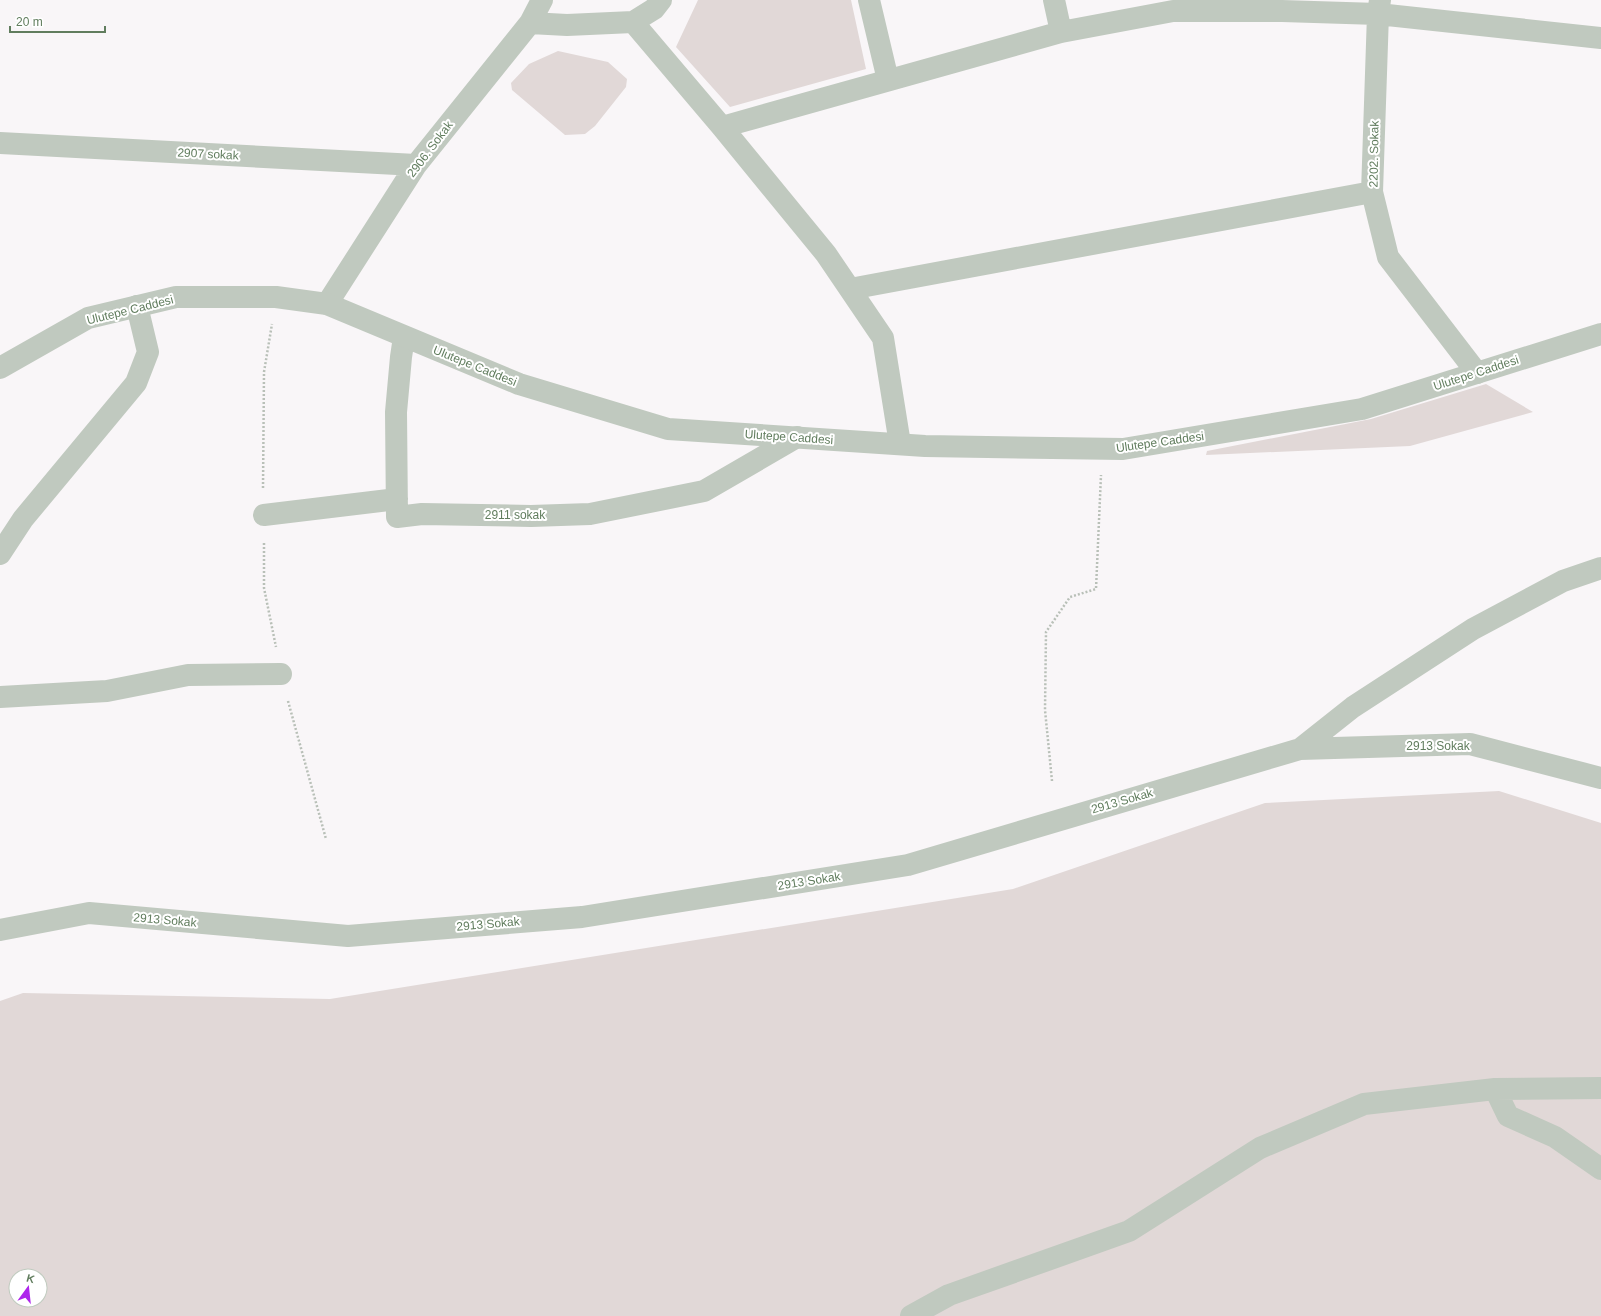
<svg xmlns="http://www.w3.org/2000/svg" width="1601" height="1316" font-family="Arial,sans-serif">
  <rect width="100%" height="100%" fill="#f9f6f8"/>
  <path fill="#e1d8d7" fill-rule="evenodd" d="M698,0H851L866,69L730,107L676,47Z
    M558,51L608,62L627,79L626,87L595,126L585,134L565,135L512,90L511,83L529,64Z
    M1486,384L1533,412L1410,446L1206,455L1207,451L1371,419Z
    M1499,791L1601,823V1316H0V1001L23,993L330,999L1013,889L1265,803ZM16,1276H40V1300H16Z"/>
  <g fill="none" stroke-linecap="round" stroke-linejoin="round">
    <path stroke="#b9c0b8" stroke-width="2.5" stroke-dasharray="2 2" stroke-linecap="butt" d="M263,488L264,372L272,324
      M264,543V588L276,647
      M288,701L326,839
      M1052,781L1045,710L1046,632L1070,597L1096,589L1101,475"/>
    <path stroke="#c0c9bf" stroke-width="22" d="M869,0L888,80
      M1054,0L1061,32
      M1380,0L1378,14L1372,192L1388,257L1477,373
      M633,22L722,127L826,254L883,338L900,444
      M530,23L567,25L633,22L654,9L661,0
      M722,127L1061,32L1173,11H1282L1378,14L1601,38
      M0,143L416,165
      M850,289L1372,192
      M327,304L416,165L530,23L542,0
      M404,337L401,357L396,412L397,517L422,514L531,516L590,514L704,491L797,437
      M264,515L397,499
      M0,554L23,519L136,383L148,352L137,306
      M0,697L107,691L188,675L281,674
      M1300,749L1353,707L1473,629L1563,581L1601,568
      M0,930L89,913L348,936L582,917L908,865L1300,749L1470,744L1601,778
      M1601,1088L1495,1089L1508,1116L1555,1137L1601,1169
      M911,1316L949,1295L1129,1231L1260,1148L1364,1104L1495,1089"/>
    <path stroke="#c0c9bf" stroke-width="22" d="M0,368L88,318L176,297H276L327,304L519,384L668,429L925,446L1123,449L1362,409L1601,334"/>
  </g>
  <g text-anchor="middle" stroke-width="4" stroke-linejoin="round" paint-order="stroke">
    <g font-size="12" fill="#617d5e" stroke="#fff">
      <text transform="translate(430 149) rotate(-53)" y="4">2906. Sokak</text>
      <text transform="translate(208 154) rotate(3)" y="4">2907 sokak</text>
      <text transform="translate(1374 154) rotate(-89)" y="4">2202. Sokak</text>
      <text transform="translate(130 310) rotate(-14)" y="4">Ulutepe Caddesi</text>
      <text transform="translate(475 366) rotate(22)" y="4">Ulutepe Caddesi</text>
      <text transform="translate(1476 373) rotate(-18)" y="4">Ulutepe Caddesi</text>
      <text transform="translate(789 437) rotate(4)" y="4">Ulutepe Caddesi</text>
      <text transform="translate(1160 442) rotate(-8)" y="4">Ulutepe Caddesi</text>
      <text x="515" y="519">2911 sokak</text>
      <text x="1438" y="750">2913 Sokak</text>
      <text transform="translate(1122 801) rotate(-16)" y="4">2913 Sokak</text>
      <text transform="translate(809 881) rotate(-9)" y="4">2913 Sokak</text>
      <text transform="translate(165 920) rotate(5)" y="4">2913 Sokak</text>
      <text transform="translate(488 924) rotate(-5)" y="4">2913 Sokak</text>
    </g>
  </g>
  <g transform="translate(28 1288) rotate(15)"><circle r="19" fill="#ffffff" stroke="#c0cbbf"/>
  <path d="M0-3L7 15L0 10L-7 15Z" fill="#ae24ec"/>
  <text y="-6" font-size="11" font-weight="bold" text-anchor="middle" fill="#617d5e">K</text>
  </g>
  <path d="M10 26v6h95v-6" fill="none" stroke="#617d5e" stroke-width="2"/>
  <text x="16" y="26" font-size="12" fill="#617d5e" stroke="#ffffff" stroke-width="3" paint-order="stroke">20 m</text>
</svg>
